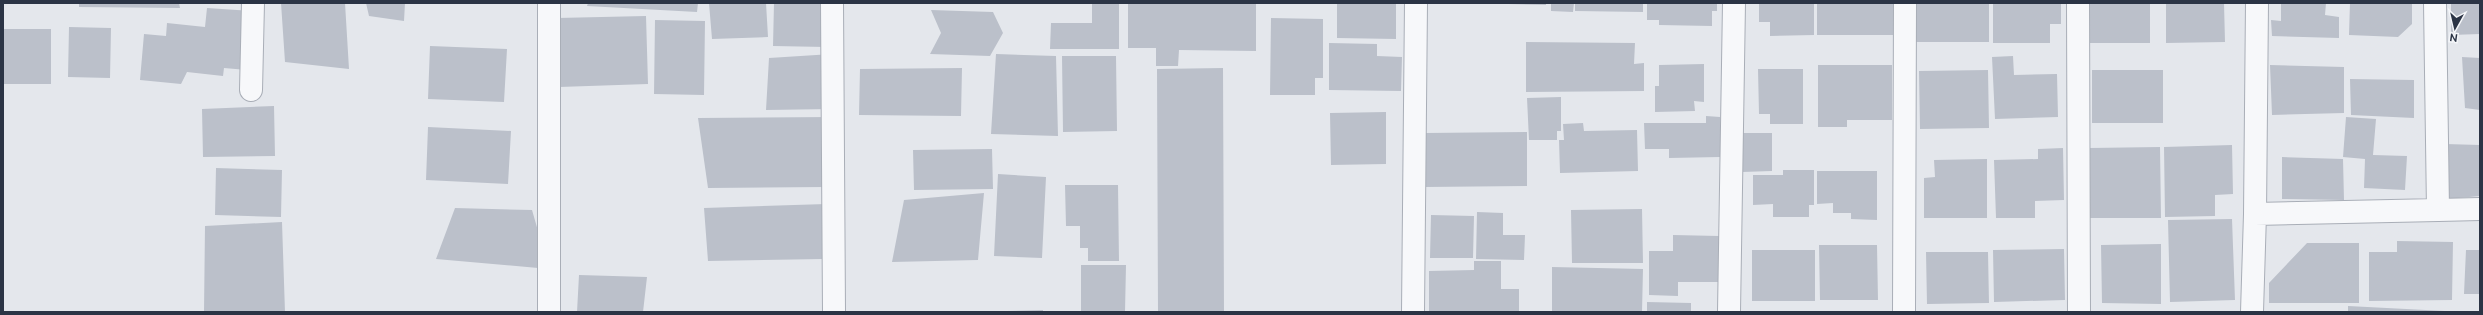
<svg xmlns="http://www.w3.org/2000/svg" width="2483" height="315" font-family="Ubuntu,sans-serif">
  <rect width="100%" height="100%" fill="#e4e7ec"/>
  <path fill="#bbc0ca" d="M79,3H179L180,8L79,7Z
    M281,3H345L349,69L285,62Z
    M366,3H405L404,21L369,16Z
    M588,3H698L697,12L587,6Z
    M709,3H766L768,37L712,39Z
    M774,3H827L826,47L773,46Z
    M1092,3H1119V49H1050L1051,23H1092Z
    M1128,3H1256V51L1179,50L1178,66H1156V48H1128Z
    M1337,3H1396V39L1337,38Z
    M1508,3H1546V5L1508,4Z
    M1551,3H1574L1573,12L1551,11Z
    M1575,3H1643V12L1575,11Z
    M1647,3H1717V11H1712V26L1659,25V20H1647Z
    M1759,3H1814V35L1770,36V22H1759Z
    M1817,3H1896V35H1817Z
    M1916,3H1989V42H1916Z
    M1993,3H2061V24H2050V43H1993Z
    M2090,3H2150V43H2090Z
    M2166,3H2224L2225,42L2166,43Z
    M2281,3H2326L2325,15L2339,17V38L2272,36L2271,20L2281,21Z
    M2350,3H2412V24L2398,37L2349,35Z
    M2451,3H2480V34L2451,35Z
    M207,8L252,11L247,70L224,68L223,76L187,72L181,84L140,80L144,34L166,36L167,23L205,27Z
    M931,10L993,12L1003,33L990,56L930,54L941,33Z
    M646,16L648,84L559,87L557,18Z
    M1271,18L1323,19V78H1315V95H1270Z
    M655,20L705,21L704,95L654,94Z
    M69,27L111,28L110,78L68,77Z
    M3,29H51V84H3Z
    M1526,42L1635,43L1634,64L1644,63V91L1526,92Z
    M1329,43L1377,44V56L1402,57L1401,91L1329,90Z
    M430,46L507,49L504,102L428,99Z
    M832,54V109L766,110L769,58Z
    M996,54L1056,56L1058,136L991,134Z
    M1062,56H1116L1117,131L1063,132Z
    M2013,56L2014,75L2057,74L2058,117L1995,119L1992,57Z
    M2462,57L2480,58V110L2465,108Z
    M1704,64V102L1694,101L1695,111L1655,112V86H1659V65Z
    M1818,65H1892V120H1847V127H1818Z
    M2270,65L2344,67V113L2272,115Z
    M962,68L961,116L859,115L860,69Z
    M1223,68L1224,312H1158L1157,69Z
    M1758,69H1803V124H1770V114H1759Z
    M1988,70L1989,128L1920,129L1919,71Z
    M2092,70H2163V123H2092Z
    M2350,79L2414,80V118L2351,115Z
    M1561,97V131H1557V140H1529L1527,98Z
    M274,106L275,156L203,157L202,109Z
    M1386,112V164L1331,165L1330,113Z
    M1706,116L1720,117V157L1669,158V149H1645L1644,123H1706Z
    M833,117L825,187L708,188L698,118Z
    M2346,117L2376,119L2373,155L2407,156L2405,190L2364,188L2365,159L2343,157Z
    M1583,123L1584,131L1637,130L1638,171L1560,173L1559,140H1564L1563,124Z
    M428,127L511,131L508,184L426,180Z
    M1527,132V186L1425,187V133Z
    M1742,133H1772V171L1742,172Z
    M2445,144L2480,145V196L2448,199Z
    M2232,145L2233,194L2215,195V216L2165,217L2164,147Z
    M2160,147L2161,218H2090V148Z
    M2063,148L2064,200L2035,201V218H1996L1994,160L2038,159V149Z
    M992,149L993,189L914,190L913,150Z
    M2282,157L2343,159L2344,200L2282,199Z
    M1987,159V218H1924V178L1935,177L1934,160Z
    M216,168L282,170L281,217L215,215Z
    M1783,170H1814V205H1809V217H1773V204L1753,205V175H1783Z
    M1817,171H1877V220L1851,219V213H1833V203L1817,204Z
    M998,174L1046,177L1042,258L994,256Z
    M1065,185H1118L1119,261H1088V248H1080V226H1066Z
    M984,193L978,260L892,262L904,200Z
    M826,204L823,259L708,261L704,208Z
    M455,208L532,210L549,269L436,259Z
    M1642,209L1643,263H1572L1571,210Z
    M1477,212L1503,213V235H1525L1524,260L1476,259Z
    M1431,215L1474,216L1473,258H1430Z
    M2232,219L2235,300L2170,302L2168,220Z
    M282,222L285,312H204L205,226Z
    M1673,235L1719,236V282H1678V296L1649,295V251H1673Z
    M2397,241L2453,242L2452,300L2369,301V252H2397Z
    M2307,243H2359V303H2269V283Z
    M2161,244V304L2102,303L2101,245Z
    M1819,245H1877L1878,300H1820Z
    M2479,246L2480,294H2464L2466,250H2479Z
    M2064,249L2065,300L1994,302L1993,250Z
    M1752,250H1815V301H1752Z
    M1926,252H1988L1989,303L1927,304Z
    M1474,261H1501V289H1519V312H1429V271L1474,270Z
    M1081,265H1126L1125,312H1081Z
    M1552,267L1643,269L1642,312H1552Z
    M579,275L647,277L643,312H577Z
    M1647,302L1691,303V312H1647Z
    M2348,306L2445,311V312H2348Z
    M1043,310V312H1007V311Z"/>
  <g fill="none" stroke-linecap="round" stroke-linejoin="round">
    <g stroke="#a9aeb7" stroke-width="24">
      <path id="street" d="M549,3V312
        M832,3L834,312
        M2078,3L2079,312
        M251,90L253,3
        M2438,210L2480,209
        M2255,214L2257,3
        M1413,312L1416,3
        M1729,312L1734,3
        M1904,312L1905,3
        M2252,312L2255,214L2438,210L2435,3"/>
    </g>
    <use href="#street" stroke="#f7f8fa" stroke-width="22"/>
  </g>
  <rect width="2483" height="315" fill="none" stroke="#2b3445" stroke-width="8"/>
  <g transform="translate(2455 28) rotate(188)" stroke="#f4f6f9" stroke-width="3" paint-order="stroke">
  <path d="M0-3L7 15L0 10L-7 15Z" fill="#2b3445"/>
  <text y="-6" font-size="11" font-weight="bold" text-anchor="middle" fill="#2b3445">N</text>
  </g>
</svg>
